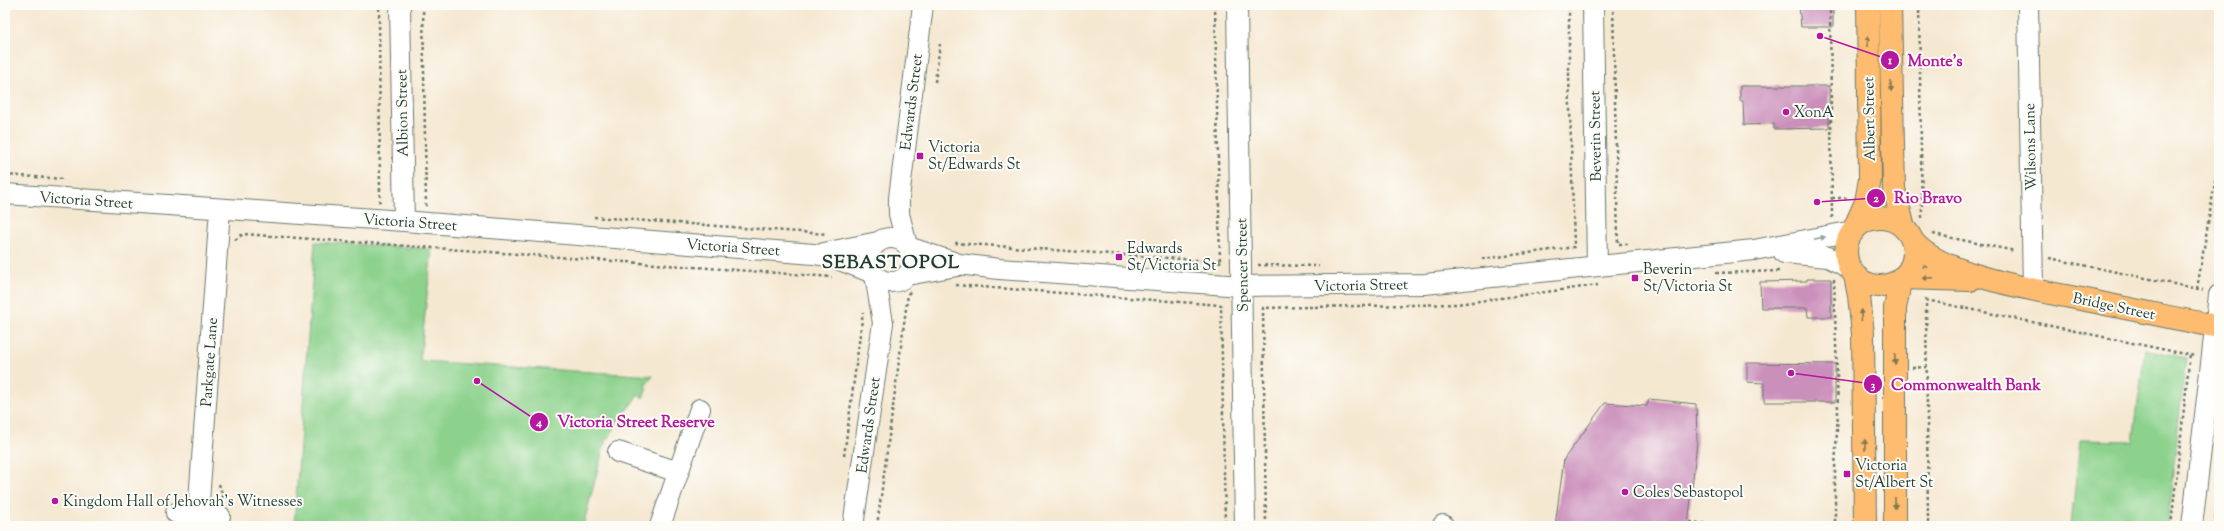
<svg xmlns="http://www.w3.org/2000/svg" width="2224" height="531" font-family="'Sorts Mill Goudy',serif">
  <rect width="100%" height="100%" fill="#fdfcf7"/>
  <filter id="ink" filterUnits="userSpaceOnUse"><feTurbulence type="fractalNoise" baseFrequency=".025" numOctaves="2"/><feDisplacementMap in="SourceGraphic" scale="8" xChannelSelector="R" yChannelSelector="G"/><feConvolveMatrix kernelMatrix="1 2 1 2 8 2 1 2 1" color-interpolation-filters="sRGB"/></filter>
  <filter id="wash" filterUnits="userSpaceOnUse"><feTurbulence type="fractalNoise" baseFrequency=".012" numOctaves="4" result="noise"/><feDisplacementMap in="SourceGraphic" scale="16" xChannelSelector="R" yChannelSelector="G"/><feGaussianBlur stdDeviation="0.9" result="paint"/><feColorMatrix in="noise" values="0 0 0 0 0 0 0 0 0 0 0 0 0 0 0 0 0 1.4 0 .05"/><feComposite in="paint" operator="in"/></filter>
  <g filter="url(#wash)">
    <rect width="100%" height="100%" fill="#f5e8d1"/>
    <path fill="#8cd28c" stroke="#568860" d="M315,242L432,249L420,361L653,376L645,386L647,388L643,398L638,395L616,424L609,439L606,438L583,526H294Z
      M2145,349L2186,358L2167,526H2071L2080,440L2133,441Z"/>
    <g id="blocks">
      <path fill="#cb8fbb" d="M1799,5H1833V27H1801Z
        M1740,86H1829V128L1774,129V124L1744,125L1743,101H1740Z
        M1807,279H1831V317H1808L1807,308H1761L1760,282L1807,281Z
        M1747,363L1835,364V402H1764V383L1747,382Z
        M1649,399L1696,404L1697,441L1688,526H1555L1564,459L1605,403L1647,406Z"/>
    </g>
  </g>
  <g filter="url(#ink)">
    <use href="#blocks" fill-opacity="0" stroke="#6a796b" stroke-width="1"/>
    <g fill="none" stroke-linecap="round" stroke-linejoin="round">
      <g stroke="#6a796b" stroke-width="22">
        <path id="minor" d="M400,5L404,221
          M1237,5L1245,526
          M1593,5L1597,266
          M2028,5L2033,289
          M5,194L404,221L814,254L832,257L873,273
          M869 260a22 22 0 1 1 44 0a22 22 0 1 1-44 0Z
          M907,245L899,214V198L923,5
          M908,247L959,264L999,269L1242,286L1425,284L1754,250L1853,231
          M824,253L878,242
          M1784,253L1828,257L1851,269
          M907,275L957,266
          M618,452L678,472
          M176,513L220,516
          M198,515L220,209
          M660,526L700,409
          M853,526L883,323L875,275
          M1443,526V525
          M2192,526L2219,295"/>
      </g>
      <g stroke="#6a796b" stroke-width="24">
        <path id="major" d="M1912,240C1938,276 2047,292 2091,301C2133,310 2176,318 2219,327
          M1901,278L1970,280"/>
      </g>
      <g stroke="#6a796b" stroke-width="24">
        <path id="highway" d="M1890,5L1894,189L1904,228
          M1846 252a34 34 0 1 1 68 0a34 34 0 1 1-68 0Z
          M1853,231L1866,202L1870,179L1868,5
          M1855,275L1859,296L1863,334L1865,526
          M1895,526V308L1901,278"/>
      </g>
      <path stroke="#6a796b" stroke-width="2.5" stroke-dasharray="3 3" stroke-linecap="butt" d="M423,5L426,205H428
        M1215,5L1220,262
        M1613,5L1618,244H1628
        M1830,5L1832,218
        M1919,5L1922,220
        M935,82L940,44
        M5,175L64,179
        M1832,198H1847
        M378,201H380L379,5
        M594,217L827,234
        M1933,234L2015,251
        M235,240L243,234L832,277
        M955,243L1224,262
        M2049,258L2203,290
        M1482,259L1574,247L1569,74V5
        M1258,265L1319,266
        M1716,273L1781,271
        M1834,279L1838,411L1835,468V526
        M956,285L1221,305L1225,526
        M2197,289L2219,158
        M1926,298L1928,526
        M1926,300L2195,356
        M1912,368L1926,367
        M844,456L863,312
        M219,484L224,500
        M1690,522L1731,526
        M877,526L908,294L910,292
        M1266,526L1263,308L1457,304L1598,285
        M2171,526L2190,354
        M2215,526L2219,485"/>
      <use href="#minor" stroke="#fff" stroke-width="20"/>
      <use href="#major" stroke="#fdbc70" stroke-width="22"/>
      <use href="#highway" stroke="#fdbc70" stroke-width="22"/>
    </g>
    <defs><path id="oneway-solid" d="M-6-.8H1V-3.2L6.5 0L1 3.2V.8H-6Z"/></defs>
    <g fill="#83764f">
      <use href="#oneway-solid" transform="translate(1868 41) rotate(-91)"/>
      <use href="#oneway-solid" transform="translate(1891 86) rotate(89)"/>
      <use href="#oneway-solid" transform="translate(1928 278) rotate(178)"/>
      <use href="#oneway-solid" transform="translate(1861 315) rotate(-95)"/>
      <use href="#oneway-solid" transform="translate(1895 359) rotate(90)"/>
      <use href="#oneway-solid" transform="translate(1865 445) rotate(-90)"/>
      <use href="#oneway-solid" transform="translate(1895 503) rotate(90)"/>
    </g>
    <use fill="#8f9e9a" href="#oneway-solid" transform="translate(1820 238) rotate(-11)"/>
  </g>
  <g fill="#b5179e" stroke="#fdfcf7" stroke-width="1.5">
    <circle cx="1786" cy="112" r="4"/>
    <rect x="916" y="152" width="8" height="8" rx="2"/>
    <rect x="1115" y="253" width="8" height="8" rx="2"/>
    <rect x="1631" y="274" width="8" height="8" rx="2"/>
    <rect x="1843" y="470" width="8" height="8" rx="2"/>
    <circle cx="1625" cy="492" r="4"/>
    <circle cx="55" cy="501" r="4"/>
  </g>
  <g text-anchor="middle" stroke-width="4" stroke-linejoin="round" paint-order="stroke">
    <g font-size="15" fill="#1f3d34" stroke="#fdfcf7">
      <text transform="translate(911 102) rotate(-83)" y="5">Edwards Street</text>
      <text transform="translate(402 113) rotate(-91)" y="5">Albion Street</text>
      <text transform="translate(1869 119) rotate(-91)" y="5">Albert Street</text>
      <text transform="translate(1595 136) rotate(-91)" y="5">Beverin Street</text>
      <text transform="translate(2030 147) rotate(-91)" y="5">Wilsons Lane</text>
      <text transform="translate(86 200) rotate(4)" y="5">Victoria Street</text>
      <text transform="translate(410 222) rotate(4)" y="5">Victoria Street</text>
      <text transform="translate(733 247) rotate(4)" y="5">Victoria Street</text>
      <text transform="translate(1242 265) rotate(-91)" y="5">Spencer Street</text>
      <text transform="translate(1361 285) rotate(-1)" y="5">Victoria Street</text>
      <text transform="translate(2114 306) rotate(12)" y="5">Bridge Street</text>
      <text transform="translate(209 362) rotate(-86)" y="5">Parkgate Lane</text>
      <text transform="translate(868 425) rotate(-82)" y="5">Edwards Street</text>
    </g>
    <g font-size="15" fill="#1f3d34" stroke="#fdfcf7" text-anchor="start">
      <text x="1794" y="117">XonA</text>
      <text x="928" y="152">Victoria<tspan x="928" dy="17">St/Edwards St</tspan></text>
      <text x="1127" y="253">Edwards<tspan x="1127" dy="17">St/Victoria St</tspan></text>
      <text x="1643" y="274">Beverin<tspan x="1643" dy="17">St/Victoria St</tspan></text>
      <text x="1855" y="470">Victoria<tspan x="1855" dy="17">St/Albert St</tspan></text>
      <text x="1633" y="497">Coles Sebastopol</text>
      <text x="63" y="506">Kingdom Hall of Jehovah's Witnesses</text>
    </g>
    <g font-size="19" font-weight="bold" letter-spacing="1" fill="#1f3d34" stroke="#fdfcf7">
      <text x="891" y="268">SEBASTOPOL</text>
    </g>
  </g>
  <path fill="none" stroke="#b5179e" stroke-width="1.5" d="M1820 36L1890 60M1817 202L1876 198M1791 373L1873 384M477 381L539 422"/>
  <g fill="#b5179e" stroke="#fdfcf7" stroke-width="1.5">
    <circle cx="1820" cy="36" r="4"/>
    <circle cx="1817" cy="202" r="4"/>
    <circle cx="1791" cy="373" r="4"/>
    <circle cx="477" cy="381" r="4"/>
    <circle cx="1890" cy="60" r="10"/>
    <circle cx="1876" cy="198" r="10"/>
    <circle cx="1873" cy="384" r="10"/>
    <circle cx="539" cy="422" r="10"/>
  </g>
  <g font-size="12" text-anchor="middle" font-weight="bold" fill="#fff">
    <text x="1890" y="64">1</text>
    <text x="1876" y="202">2</text>
    <text x="1873" y="389">3</text>
    <text x="539" y="426">4</text>
  </g>
  <g font-size="16" text-anchor="middle" font-weight="bold" fill="#b5179e" stroke="#fdfcf7" stroke-width="4" stroke-linejoin="round" paint-order="stroke">
    <text x="1935" y="66">Monte's</text>
    <text x="1928" y="203">Rio Bravo</text>
    <text x="1966" y="390">Commonwealth Bank</text>
    <text x="636" y="427">Victoria Street Reserve</text>
  </g>
  <rect width="2224" height="531" fill="none" stroke="#fdfcf7" stroke-width="20"/>
</svg>
